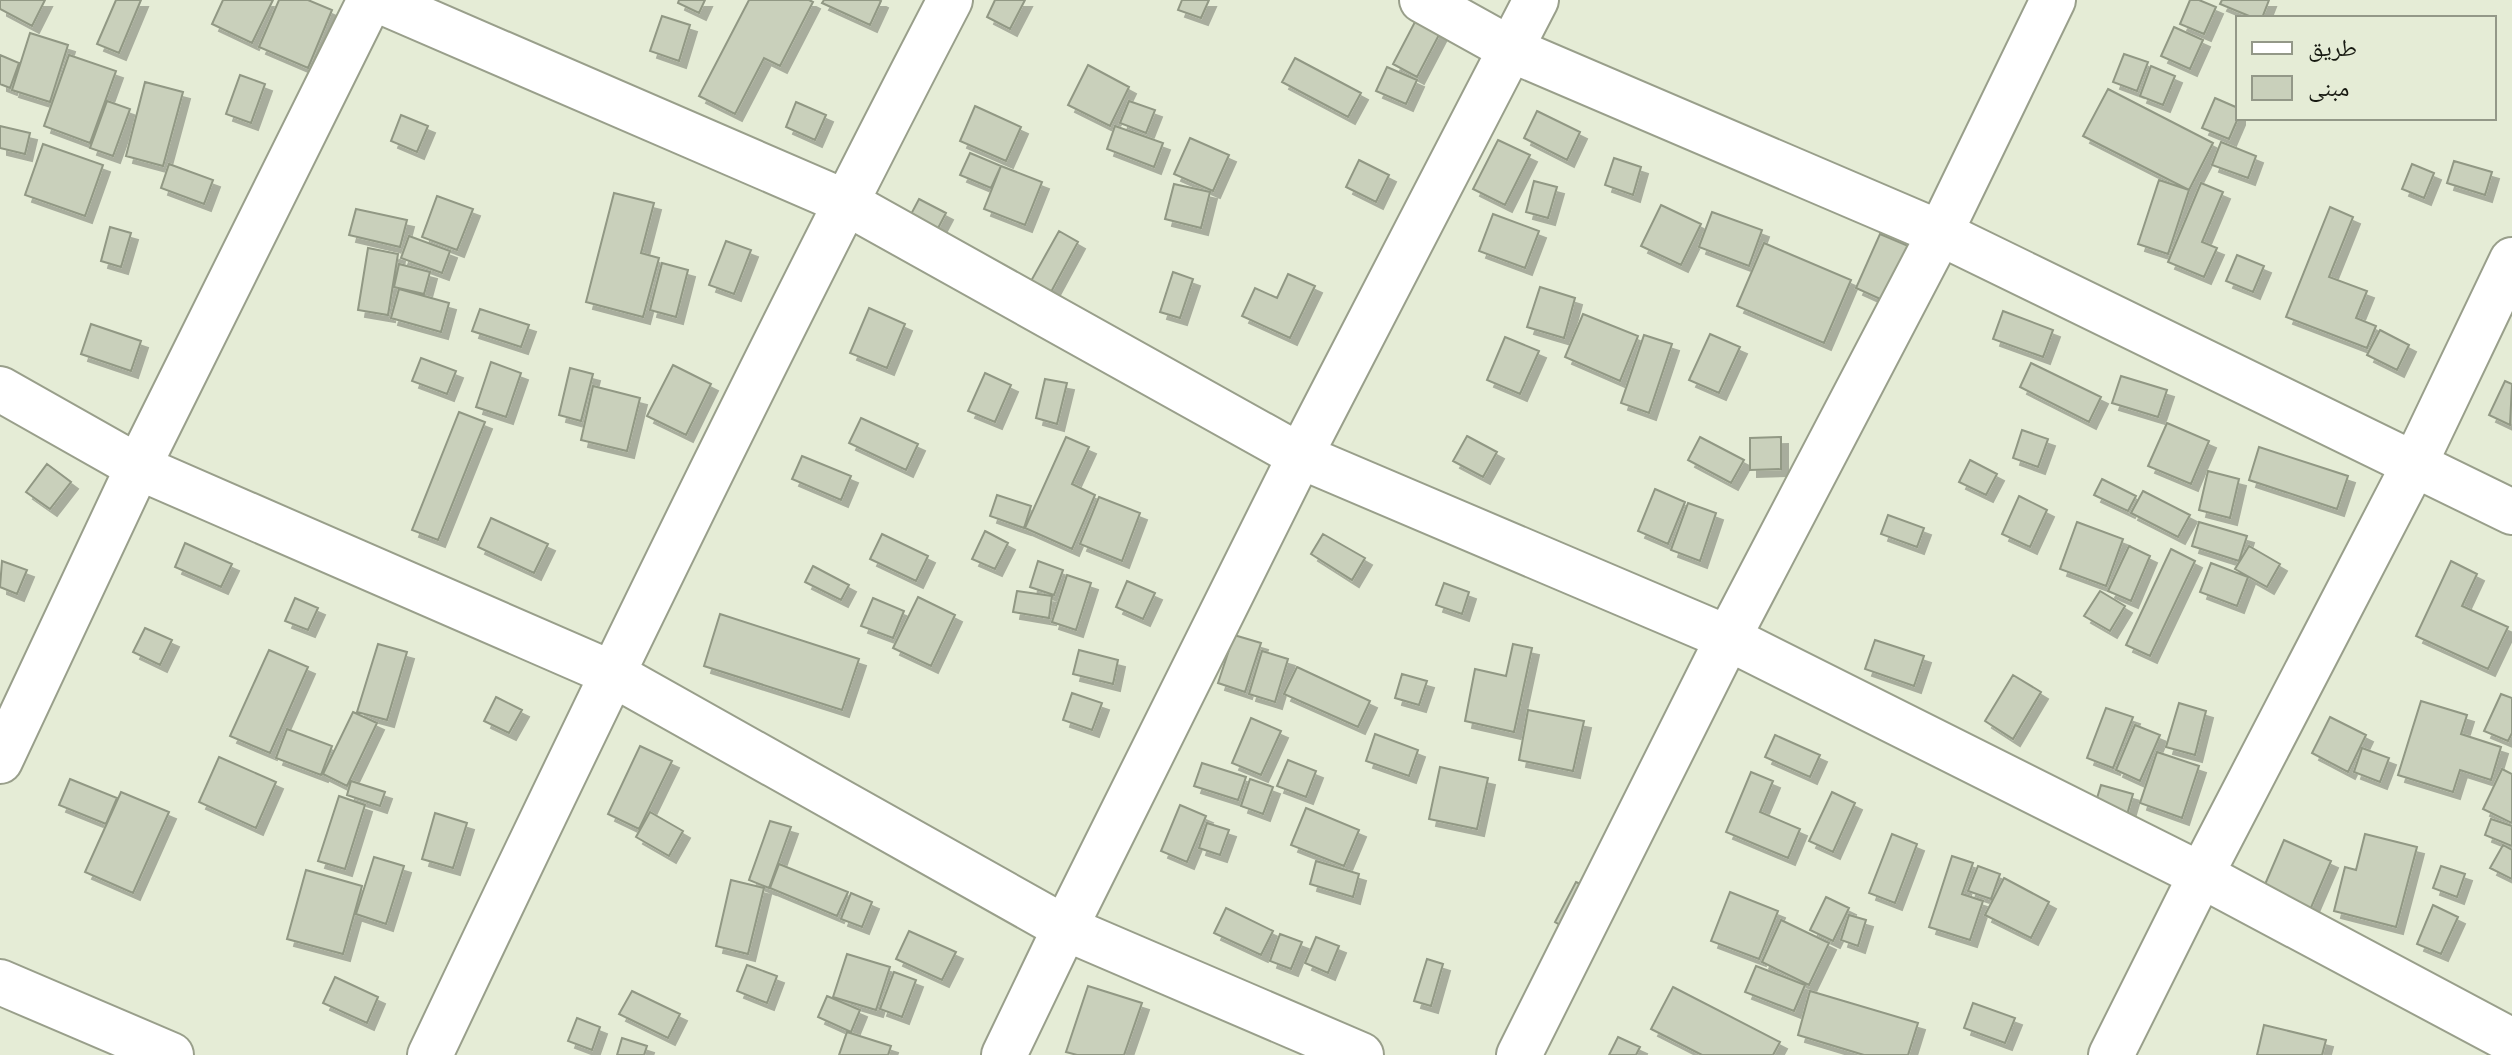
<svg xmlns="http://www.w3.org/2000/svg" width="2512" height="1055" font-family="'DM Sans','Noto Naskh Arabic',sans-serif">
  <defs>
    <filter id="shadow"><feDropShadow dx="7" dy="7" stdDeviation="0" flood-color="#0004"/></filter>
  </defs>
  <rect width="100%" height="100%" fill="#e5ecd6"/>
  <path fill="#c9d0bb" stroke="#919884" stroke-width="2" filter="url(#shadow)" d="M0,0H45L32,26L0,9Z
    M116,0H141L119,53L97,44Z
    M223,0H273L252,43L212,24Z
    M279,0H308L332,10L308,68L259,47Z
    M679,0H705L699,13L678,3Z
    M749,0H809L813,2L780,66L764,58L735,114L699,96Z
    M824,0H879L881,1L870,25L822,3Z
    M995,0H1025L1010,29L987,17Z
    M1182,0H1209L1201,18L1178,10Z
    M2190,0H2199L2216,7L2204,34L2180,24Z
    M2222,0H2269L2262,18H2254L2220,4Z
    M662,16L690,25L679,61L650,51Z
    M1417,18L1441,31L1417,77L1393,64Z
    M2174,27L2203,40L2190,69L2161,56Z
    M30,33L68,45L50,102L12,90Z
    M2124,54L2148,62L2137,91L2113,82Z
    M0,55L19,63L10,88L0,84Z
    M69,55L116,71L90,143L44,126Z
    M1295,58L1361,93L1348,117L1282,82Z
    M1088,65L1129,87L1110,126L1068,105Z
    M2151,66L2175,76L2163,105L2140,96Z
    M1387,67L1417,80L1406,104L1376,91Z
    M240,75L265,84L251,123L226,114Z
    M145,82L183,92L163,166L126,156Z
    M2108,89L2213,143L2189,190L2083,136Z
    M2215,98L2238,108V118L2229,139L2202,128Z
    M107,101L130,109L113,156L90,148Z
    M1129,101L1155,110L1146,133L1120,123Z
    M796,102L826,115L815,140L786,127Z
    M975,106L1021,127L1006,161L960,141Z
    M1537,111L1580,132L1567,160L1524,138Z
    M401,115L428,126L417,152L391,141Z
    M0,126L30,133L25,154L0,148Z
    M1115,126L1163,143L1154,167L1107,149Z
    M1190,138L1229,155L1213,191L1174,174Z
    M1498,140L1530,155L1505,205L1473,189Z
    M2221,142L2256,156L2248,178L2212,165Z
    M43,144L103,165L85,216L25,195Z
    M970,153L1001,166L991,188L960,175Z
    M1614,158L1641,167L1633,195L1605,185Z
    M1359,160L1389,175L1376,202L1346,187Z
    M2454,161L2492,172L2485,195L2447,183Z
    M169,164L213,180L204,204L161,188Z
    M2412,164L2434,173L2424,198L2402,189Z
    M1001,166L1042,182L1025,225L984,209Z
    M2159,180L2189,190L2168,254L2138,244Z
    M1534,181L1557,187L1548,218L1526,212Z
    M2201,183L2223,192L2202,242L2217,248L2204,277L2168,262Z
    M1174,184L1210,192L1201,228L1165,219Z
    M614,193L654,203L641,253L659,258L643,317L586,302Z
    M437,196L473,209L457,250L422,237Z
    M919,199L946,213L936,232L909,218Z
    M1661,205L1701,224L1681,265L1641,246Z
    M2330,207L2353,217L2329,277L2367,291L2356,318L2376,326L2367,348L2286,317Z
    M356,209L407,220L400,247L349,235Z
    M1712,212L1762,230L1749,266L1699,247Z
    M1493,214L1539,231L1525,268L1479,251Z
    M110,227L131,233L121,267L101,261Z
    M1059,231L1078,242L1051,292L1031,281Z
    M1880,234L1913,248L1889,303L1856,288Z
    M409,236L450,251L442,273L401,258Z
    M726,241L751,250L734,294L709,285Z
    M1764,243L1851,280L1824,343L1737,306Z
    M368,248L398,254L388,315L358,310Z
    M2237,255L2264,266L2253,292L2226,281Z
    M662,263L688,270L676,317L650,310Z
    M399,264L430,272L424,294L394,287Z
    M1173,272L1193,279L1180,318L1160,312Z
    M1288,274L1315,286L1290,338L1242,316L1255,288L1277,298Z
    M1540,287L1575,298L1564,338L1527,327Z
    M399,289L449,303L441,332L391,318Z
    M869,308L905,324L887,368L850,353Z
    M480,309L529,325L521,347L472,331Z
    M2003,311L2053,330L2043,357L1993,339Z
    M1583,314L1638,336L1620,381L1565,357Z
    M91,324L141,341L131,371L81,354Z
    M2380,330L2409,345L2397,370L2367,355Z
    M1710,334L1740,347L1719,393L1689,380Z
    M1644,335L1672,344L1649,413L1621,403Z
    M1505,337L1539,351L1520,394L1487,380Z
    M421,358L456,371L447,394L412,381Z
    M491,362L521,373L506,417L476,407Z
    M2031,363L2101,397L2089,422L2020,387Z
    M673,365L711,384L686,435L647,416Z
    M570,368L593,374L581,421L559,415Z
    M985,373L1011,385L995,422L968,411Z
    M2121,376L2167,390L2158,417L2112,403Z
    M1045,379L1067,383L1057,424L1036,418Z
    M2505,381L2512,384L2510,425L2489,415Z
    M593,386L640,398L627,451L581,440Z
    M459,412L485,422L438,540L412,530Z
    M861,418L918,444L906,470L849,443Z
    M2167,423L2209,441L2191,484L2148,466Z
    M2022,430L2048,439L2038,467L2013,458Z
    M1467,436L1497,452L1483,477L1453,461Z
    M1066,437L1089,447L1072,484L1095,495L1072,549L1025,528Z
    M1700,437L1744,460L1731,483L1688,460Z
    M1781,437V469L1750,470V438Z
    M2259,447L2348,476L2337,509L2249,480Z
    M802,456L851,476L841,500L792,479Z
    M1970,460L1997,474L1986,495L1959,482Z
    M47,464L71,482L50,509L26,492Z
    M2208,471L2239,479L2230,518L2199,510Z
    M2102,479L2136,496L2128,511L2094,495Z
    M1655,489L1685,502L1668,544L1638,531Z
    M2143,491L2190,515L2178,537L2131,513Z
    M997,495L1031,506L1024,528L990,516Z
    M2019,496L2047,510L2030,547L2002,534Z
    M1099,497L1140,513L1122,561L1080,544Z
    M1688,503L1716,513L1700,561L1671,550Z
    M1888,515L1924,528L1917,547L1881,534Z
    M491,518L548,544L534,573L478,547Z
    M2077,522L2123,539L2106,586L2060,569Z
    M2199,522L2247,536L2239,561L2192,546Z
    M985,531L1008,543L995,569L972,559Z
    M882,534L928,556L916,581L870,559Z
    M1323,534L1365,558L1352,580L1311,554Z
    M185,543L232,564L221,587L175,567Z
    M2129,546L2150,556L2131,601L2108,591Z
    M2249,546L2280,564L2267,587L2235,569Z
    M2171,549L2195,561L2150,656L2126,645Z
    M2,561L27,570L17,594L0,587Z
    M1038,561L1063,570L1054,595L1030,587Z
    M2451,561L2477,574L2462,606L2508,627L2488,669L2416,636Z
    M2211,563L2248,577L2237,606L2200,592Z
    M813,566L849,585L841,600L805,582Z
    M1067,575L1091,583L1076,630L1052,622Z
    M1127,581L1155,593L1143,619L1116,607Z
    M1444,583L1469,592L1462,614L1436,605Z
    M1017,591L1052,596L1049,618L1013,612Z
    M2100,591L2125,606L2110,631L2084,616Z
    M918,597L955,615L931,666L893,648Z
    M295,598L318,608L308,630L285,621Z
    M873,598L904,611L893,638L861,626Z
    M720,614L859,659L842,710L704,666Z
    M145,628L172,640L160,665L133,652Z
    M1234,635L1261,643L1245,692L1218,683Z
    M1875,640L1924,656L1914,686L1865,669Z
    M378,644L407,652L387,720L357,712Z
    M1513,644L1532,648L1514,732L1465,721L1475,669L1506,676Z
    M269,650L308,667L270,753L230,736Z
    M1079,650L1118,660L1113,684L1073,674Z
    M1262,651L1288,659L1275,702L1249,694Z
    M1297,667L1370,701L1358,727L1284,694Z
    M1402,674L1427,681L1419,705L1395,698Z
    M2013,675L2041,692L2013,739L1985,721Z
    M1072,693L1102,703L1092,730L1063,720Z
    M2501,694L2512,698V733L2508,741L2484,731Z
    M496,697L522,710L509,733L484,721Z
    M2421,701L2467,715L2461,734L2501,747L2491,780L2460,770L2453,792L2398,775Z
    M2179,703L2206,711L2195,755L2166,747Z
    M2106,708L2133,717L2113,768L2087,758Z
    M1528,710L1584,721L1573,771L1519,760Z
    M353,712L377,723L347,786L323,774Z
    M2330,717L2366,735L2348,772L2312,753Z
    M1251,718L1281,731L1261,775L1232,763Z
    M2135,725L2160,735L2140,781L2116,770Z
    M287,729L332,746L321,775L276,758Z
    M1375,734L1418,750L1409,776L1366,761Z
    M1775,735L1820,755L1810,777L1765,757Z
    M640,746L672,761L639,829L608,814Z
    M2362,748L2389,758L2380,782L2354,772Z
    M2157,752L2199,766L2182,818L2140,803Z
    M219,757L276,782L256,828L199,802Z
    M1288,760L1316,771L1306,797L1277,786Z
    M1202,763L1246,777L1238,800L1194,786Z
    M1440,767L1488,778L1477,829L1429,819Z
    M2502,769L2512,774V823L2483,809Z
    M1751,772L1773,781L1760,812L1800,829L1788,858L1726,832Z
    M70,779L117,798L106,824L59,805Z
    M1250,779L1273,787L1263,814L1241,806Z
    M351,781L385,792L380,806L347,795Z
    M2101,785L2133,794L2126,818L2094,808Z
    M121,792L169,812L133,893L85,872Z
    M1832,792L1855,803L1833,852L1809,841Z
    M339,796L365,805L345,869L318,861Z
    M1180,805L1206,816L1187,862L1161,851Z
    M1306,808L1359,830L1344,866L1291,845Z
    M650,812L683,831L669,856L636,837Z
    M435,813L467,823L453,868L422,859Z
    M2491,819L2512,826V846L2485,835Z
    M770,821L791,827L769,888L749,880Z
    M1207,823L1229,830L1220,855L1199,848Z
    M1892,834L1917,844L1895,903L1869,893Z
    M2365,834L2417,847L2396,927L2334,911L2345,867L2356,870Z
    M2284,840L2331,861L2310,910L2263,889Z
    M2503,845L2512,850V879L2490,868Z
    M1952,856L1973,863L1962,894L1983,901L1970,940L1929,927Z
    M374,857L404,866L386,924L356,914Z
    M1316,861L1359,874L1353,897L1310,884Z
    M779,864L848,892L837,916L770,888Z
    M1978,866L2000,874L1991,899L1968,891Z
    M2441,866L2465,874L2457,897L2433,888Z
    M306,870L362,886L343,954L287,939Z
    M2004,878L2049,902L2031,938L1985,915Z
    M731,880L764,888L748,954L716,946Z
    M1576,882L1595,891L1573,932L1555,922Z
    M1730,892L1778,911L1759,959L1711,941Z
    M851,893L872,902L862,927L841,919Z
    M1826,897L1849,908L1833,941L1810,930Z
    M2433,905L2458,917L2441,954L2417,944Z
    M1226,908L1273,931L1261,955L1214,933Z
    M1849,915L1866,920L1858,946L1841,940Z
    M1781,920L1829,943L1809,985L1762,962Z
    M909,931L956,952L942,980L896,959Z
    M1280,934L1302,942L1291,969L1270,961Z
    M1316,937L1339,946L1328,973L1305,963Z
    M847,954L890,967L876,1010L833,997Z
    M1427,959L1443,964L1431,1006L1414,1001Z
    M747,965L777,976L767,1003L737,991Z
    M1756,966L1805,985L1794,1011L1745,992Z
    M894,972L916,980L902,1017L880,1009Z
    M335,977L378,997L367,1023L323,1003Z
    M1088,986L1142,1003L1124,1055H1077L1066,1052Z
    M1673,987L1780,1042L1773,1055H1702L1651,1029Z
    M632,991L680,1014L668,1038L619,1014Z
    M1810,991L1918,1023L1908,1055H1864L1798,1035Z
    M827,996L860,1010L851,1032L818,1017Z
    M1973,1003L2015,1018L2005,1043L1964,1028Z
    M577,1018L600,1027L592,1050L568,1041Z
    M2264,1025L2326,1040L2322,1055H2257Z
    M847,1032L891,1046L888,1055H839Z
    M1618,1037L1640,1047L1636,1055H1609Z
    M622,1038L647,1046L644,1055H617Z"/>
  <g fill="none" stroke-linecap="round" stroke-linejoin="round">
    <g stroke="#999f8b" stroke-width="48">
      <path id="minor" d="M378,0L845,202L1300,456L1728,638L2201,875L2512,1041
        M1422,0L1512,50L1940,233L2512,512
        M0,389L138,467L611,673L1065,928L1361,1055
        M0,761L138,467L370,0
        M0,982L171,1055
        M430,1055C598,700 769,348 950,0
        M1004,1055L1065,928L1300,456L1536,0
        M1519,1055L1728,638L1940,233L2053,0
        M2111,1055L2201,875L2415,463L2512,260"/>
    </g>
    <use href="#minor" stroke="#fff" stroke-width="44"/>
  </g>
  <rect x="2236" y="16" width="260" height="104" fill="#e5ecd6" stroke="#939888" stroke-width="2"/>
  <rect x="2252" y="42" width="40" height="12" fill="#ffffff" stroke="#939888" stroke-width="2"/>
  <text x="2308" y="56" font-size="24" fill="#181a12">طريق</text>
  <rect x="2252" y="76" width="40" height="24" fill="#c9d0bb" stroke="#939888" stroke-width="2"/>
  <text x="2308" y="96" font-size="24" fill="#181a12">مبنى</text>
</svg>
